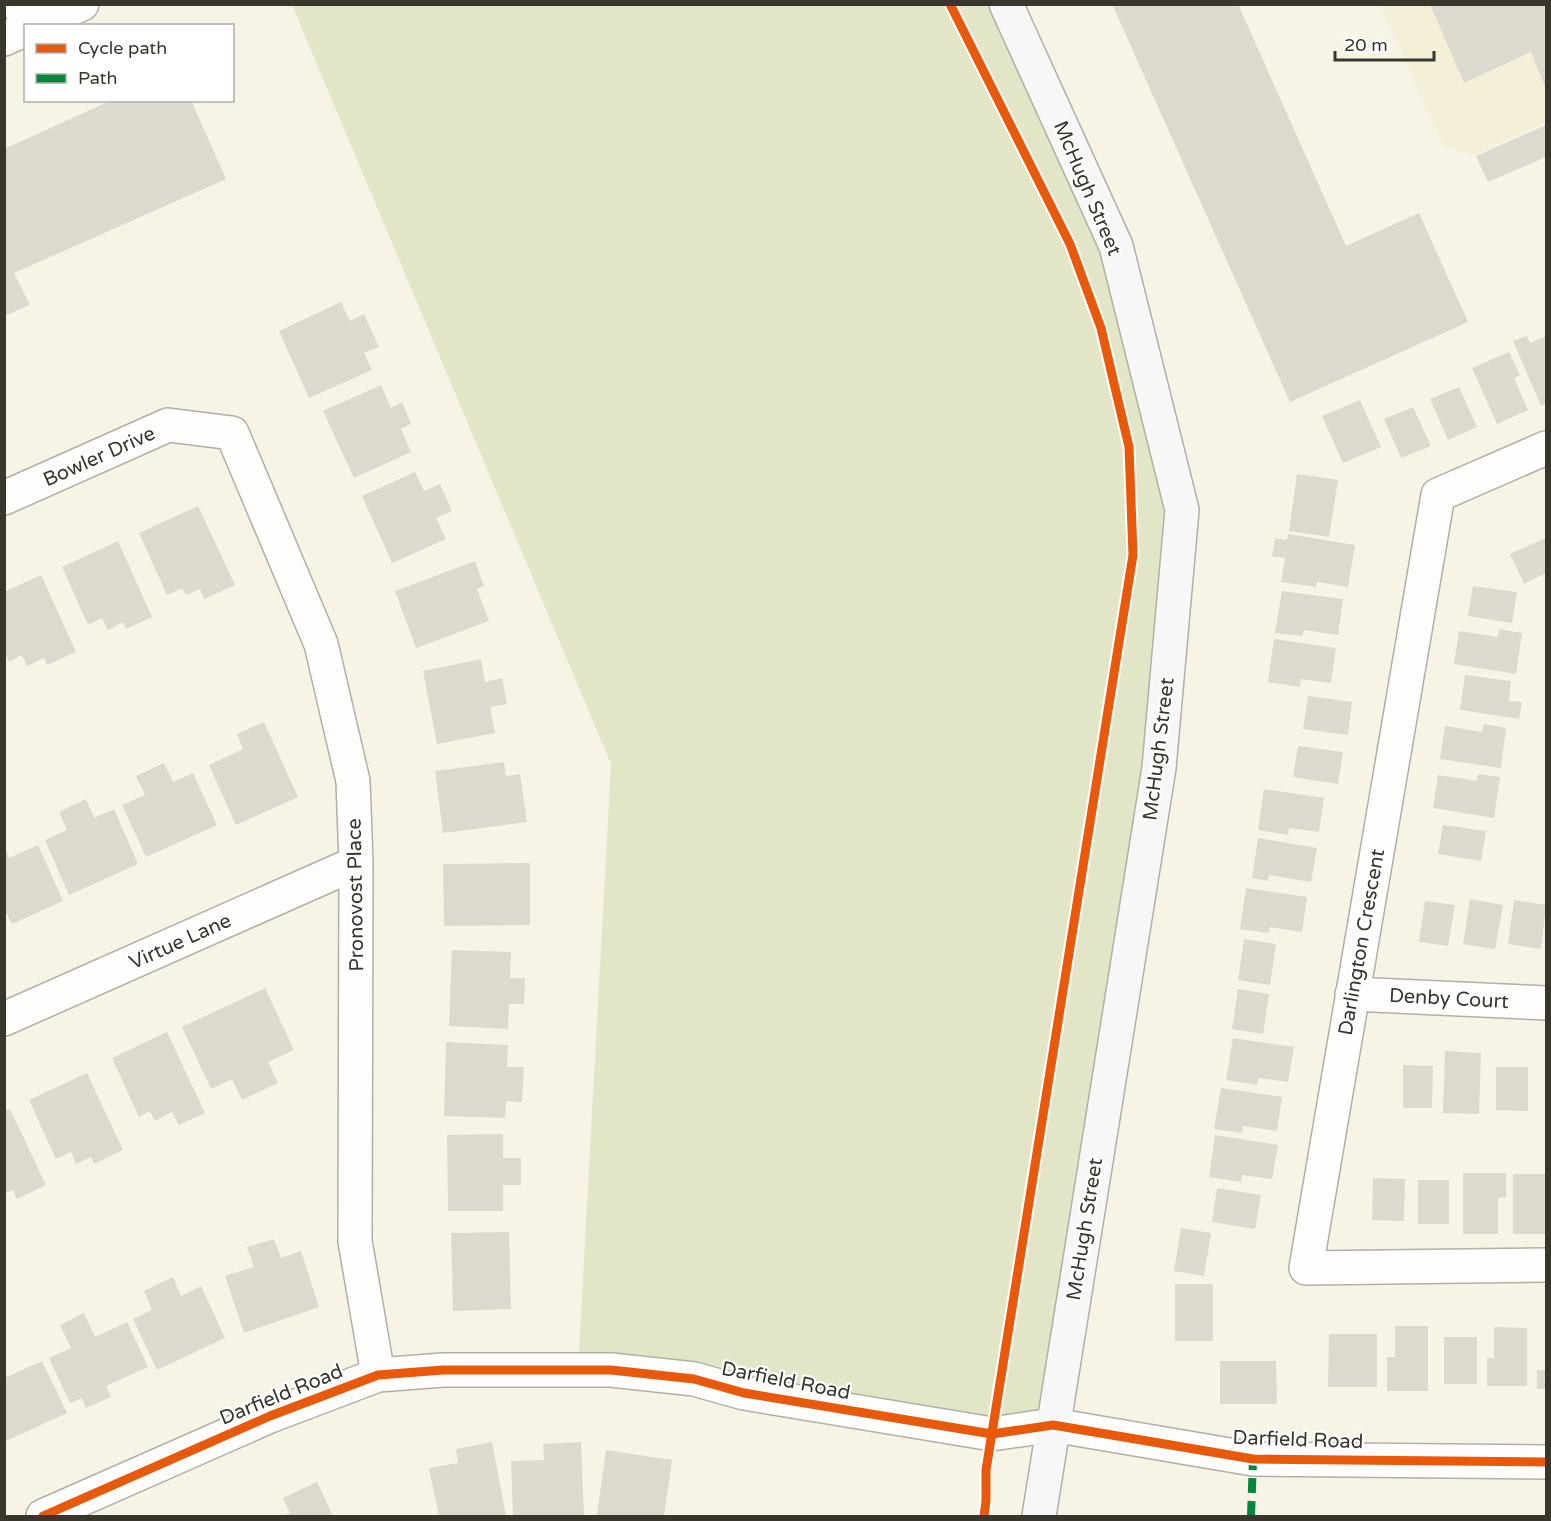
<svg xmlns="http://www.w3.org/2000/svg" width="1551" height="1521" font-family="'Varela Round',sans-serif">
  <rect width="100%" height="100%" fill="#f7f4e6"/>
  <path fill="#f4f0d8" d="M1380,5H1546V122L1475,155L1444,148Z"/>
  <path fill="#e2e5c6" d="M292,5H1006L1116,246L1182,510L1053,1425L611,1370H578L611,764Z"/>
  <path fill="#dcdacf" d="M1112,4H1238L1346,246L1419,213L1468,322L1290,402Z
    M1430,4H1546V89L1531,52L1464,83Z
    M112,100H191L226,179L14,273L30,305L4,316V149Z
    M1546,125V157L1488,182L1476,156Z
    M341,302L350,321L364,314L379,347L364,353L372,370L309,398L279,331Z
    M1527,336L1530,343L1546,336V403L1541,406L1513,341Z
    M1509,352L1520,375L1514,378L1528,410L1497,424L1472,368Z
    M381,385L391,408L402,402L411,424L401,429L411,452L354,478L323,411Z
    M1459,387L1477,427L1448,440L1430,399Z
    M1360,400L1381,447L1343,463L1322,416Z
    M1413,407L1431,446L1401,458L1384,419Z
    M415,472L424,491L440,484L452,511L436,518L446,539L392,563L362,496Z
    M1297,474L1338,480L1329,537L1289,531Z
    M198,506L235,585L204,599L200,589L186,595L182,588L167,595L139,533Z
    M1288,534L1355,545L1348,587L1317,582L1316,587L1281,582L1285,558L1272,556L1275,538L1287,540Z
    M1546,538V573L1524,584L1510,554Z
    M118,541L152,617L126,629L123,622L108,630L102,618L88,625L62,567Z
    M475,561L484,586L477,589L489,621L416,648L395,591Z
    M41,575L76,652L47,665L44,658L27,666L22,655L9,662L4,652V592Z
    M1473,586L1517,592L1512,623L1468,616Z
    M1282,591L1343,599L1338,635L1304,630L1302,636L1275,633Z
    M1499,629L1522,633L1516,674L1454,664L1459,631L1498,637Z
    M1274,639L1336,648L1331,683L1301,679L1300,687L1268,682Z
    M481,659L485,682L502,678L507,704L490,707L495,733L437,744L423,671Z
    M1465,675L1511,681L1509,701L1522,702L1519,719L1460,710Z
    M1308,696L1352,702L1348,735L1303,729Z
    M264,722L298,797L236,825L209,765L243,749L237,734Z
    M1484,724L1506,728L1501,768L1440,759L1445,726L1482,732Z
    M1298,746L1343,752L1338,784L1293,777Z
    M504,762L506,776L520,774L527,822L443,833L435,771Z
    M164,763L173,782L193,773L217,825L146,857L122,805L145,795L136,776Z
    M1478,774L1500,777L1494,818L1433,808L1438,775L1477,781Z
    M1264,789L1324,798L1319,832L1289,828L1288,835L1258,830Z
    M86,799L94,818L114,809L138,864L69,895L45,840L67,830L59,812Z
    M1443,825L1486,831L1481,861L1438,854Z
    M1258,838L1317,848L1311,882L1269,875L1268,881L1252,878Z
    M38,845L63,901L12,924L7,914L4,915V846L9,858Z
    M530,863V925L444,926L443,864Z
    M1246,888L1307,897L1302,932L1270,927L1269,933L1240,929Z
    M1470,899L1503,905L1495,949L1463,944Z
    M1514,900L1546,905L1541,949L1508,944Z
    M1425,901L1455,905L1448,946L1419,942Z
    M1244,939L1276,944L1270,985L1238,980Z
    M452,950L511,952L510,978H525L524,1004H509L508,1029L449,1026Z
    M265,988L294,1050L268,1062L278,1083L242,1100L232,1079L211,1089L182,1027Z
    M1238,989L1269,994L1263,1034L1232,1029Z
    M167,1032L205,1113L179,1125L172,1112L155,1121L150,1111L139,1117L112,1058Z
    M1233,1038L1294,1047L1288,1082L1258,1078L1257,1085L1226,1080Z
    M446,1042L508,1045L507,1067H524L522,1102L506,1101L505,1118L444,1116Z
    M1445,1051L1481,1053L1479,1114L1443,1113Z
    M1403,1065L1433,1066L1432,1108H1403Z
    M1496,1067H1528V1111L1496,1110Z
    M87,1073L123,1150L94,1164L91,1157L76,1164L71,1152L56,1159L29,1100Z
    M1221,1088L1282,1097L1277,1131L1243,1126L1242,1133L1214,1129Z
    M10,1109L46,1185L17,1199L13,1190L4,1194V1111Z
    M503,1134V1158H521V1185H503V1211H448L447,1135Z
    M1215,1135L1278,1145L1272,1179L1242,1175L1241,1182L1209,1177Z
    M1463,1173H1506V1197L1498,1198V1234H1463Z
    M1513,1174H1546V1234H1513Z
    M1373,1178L1405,1179L1404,1221L1372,1220Z
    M1418,1180H1449V1224H1418Z
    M1217,1188L1261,1195L1255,1229L1212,1222Z
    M1181,1228L1211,1233L1204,1276L1174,1271Z
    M509,1232L511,1309L453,1311L451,1233Z
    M274,1239L281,1258L301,1251L319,1307L244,1333L225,1276L254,1267L247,1247Z
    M173,1277L181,1296L201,1286L225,1338L157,1370L133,1319L152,1310L144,1291Z
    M1175,1284H1213V1341H1175Z
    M84,1313L95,1337L127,1322L148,1367L106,1386L111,1397L86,1408L82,1398L70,1403L49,1358L71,1348L60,1325Z
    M1395,1326H1428V1391H1387V1357H1395Z
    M1494,1327L1527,1328V1386H1487V1358H1494Z
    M1329,1334H1377V1387H1328Z
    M1444,1337H1477V1384H1444Z
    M42,1361L67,1413L4,1442V1378Z
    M1220,1361H1276L1277,1404H1220Z
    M1537,1370H1546V1389H1537Z
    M492,1442L506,1516H439L429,1468L458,1463L456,1449Z
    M581,1442L584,1516H513L511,1461L544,1460L543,1444Z
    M606,1450L672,1460L664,1516H610L597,1515Z
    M317,1482L333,1516H283L290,1513L283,1498Z"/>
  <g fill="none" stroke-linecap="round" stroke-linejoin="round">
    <g stroke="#b2afa5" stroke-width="36">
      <path id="minor" d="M19,4L28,26
        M1546,448L1438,495L1306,1268L1546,1265
        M4,498L168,425L232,433L321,644L353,781L356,863L355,1241L378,1375
        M1352,994L1546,1003
        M4,1019L356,863
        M43,1516L270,1416L378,1375L443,1370H611L694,1379L744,1393L992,1434L1053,1425L1253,1459L1546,1462"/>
    </g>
    <g stroke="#b2afa5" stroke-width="36">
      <path id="tertiary" d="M34,26L82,4
        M4,39L26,29"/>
    </g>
    <g stroke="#b2afa5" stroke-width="36">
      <path id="secondary" d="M1006,4L1116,246L1182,510L1159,768L1039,1516"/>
    </g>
    <use href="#minor" stroke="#fefdfb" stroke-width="33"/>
    <use href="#tertiary" stroke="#fefdfb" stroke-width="33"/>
    <use href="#secondary" stroke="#f8f7f8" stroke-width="33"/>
    <path stroke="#00873e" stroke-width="8" stroke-dasharray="15 8" stroke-linecap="butt" d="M1251,1516L1253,1459"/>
    <g stroke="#fff" stroke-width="13">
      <path id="cycleway" d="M950,4L1070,244L1101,328L1129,447L1133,555L986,1470V1501L984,1516
        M43,1516L270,1416L378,1375L443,1370H611L694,1379L744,1393L992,1434L1053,1425L1253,1459L1546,1462"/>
    </g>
    <use href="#cycleway" stroke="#e8590c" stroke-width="9"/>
  </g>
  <g text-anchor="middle" stroke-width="4.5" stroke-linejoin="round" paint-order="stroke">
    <g font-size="20" fill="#38362d" stroke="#fff">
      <text transform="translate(1088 188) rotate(67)" y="7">McHugh Street</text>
      <text transform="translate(99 456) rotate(-24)" y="7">Bowler Drive</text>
      <text transform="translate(1158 749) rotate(-83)" y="7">McHugh Street</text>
      <text transform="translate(355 895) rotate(-91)" y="7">Pronovost Place</text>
      <text transform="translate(180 941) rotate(-24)" y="7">Virtue Lane</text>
      <text transform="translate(1361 942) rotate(-80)" y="7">Darlington Crescent</text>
      <text transform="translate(1449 998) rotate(3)" y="7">Denby Court</text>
      <text transform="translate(1084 1229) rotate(-81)" y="7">McHugh Street</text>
      <text transform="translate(786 1380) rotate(11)" y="7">Darfield Road</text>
      <text transform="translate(281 1394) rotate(-22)" y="7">Darfield Road</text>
      <text transform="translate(1298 1439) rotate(2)" y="7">Darfield Road</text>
    </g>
  </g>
  <rect width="1551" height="1521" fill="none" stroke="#38362d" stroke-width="12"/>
  <rect x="24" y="24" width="210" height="78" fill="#ffffff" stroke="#afafab" stroke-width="1.5"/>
  <rect x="36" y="44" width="30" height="9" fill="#e8590c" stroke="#afafab" stroke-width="1.5"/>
  <text x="78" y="54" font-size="18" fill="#38362d">Cycle path</text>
  <rect x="36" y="74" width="30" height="9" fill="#00873e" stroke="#afafab" stroke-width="1.5"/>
  <text x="78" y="84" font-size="18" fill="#38362d">Path</text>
  <path d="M1335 51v9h99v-9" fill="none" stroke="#38362d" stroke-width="3"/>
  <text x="1344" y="51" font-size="18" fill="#38362d" stroke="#ffffff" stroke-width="4.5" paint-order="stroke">20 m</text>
</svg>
